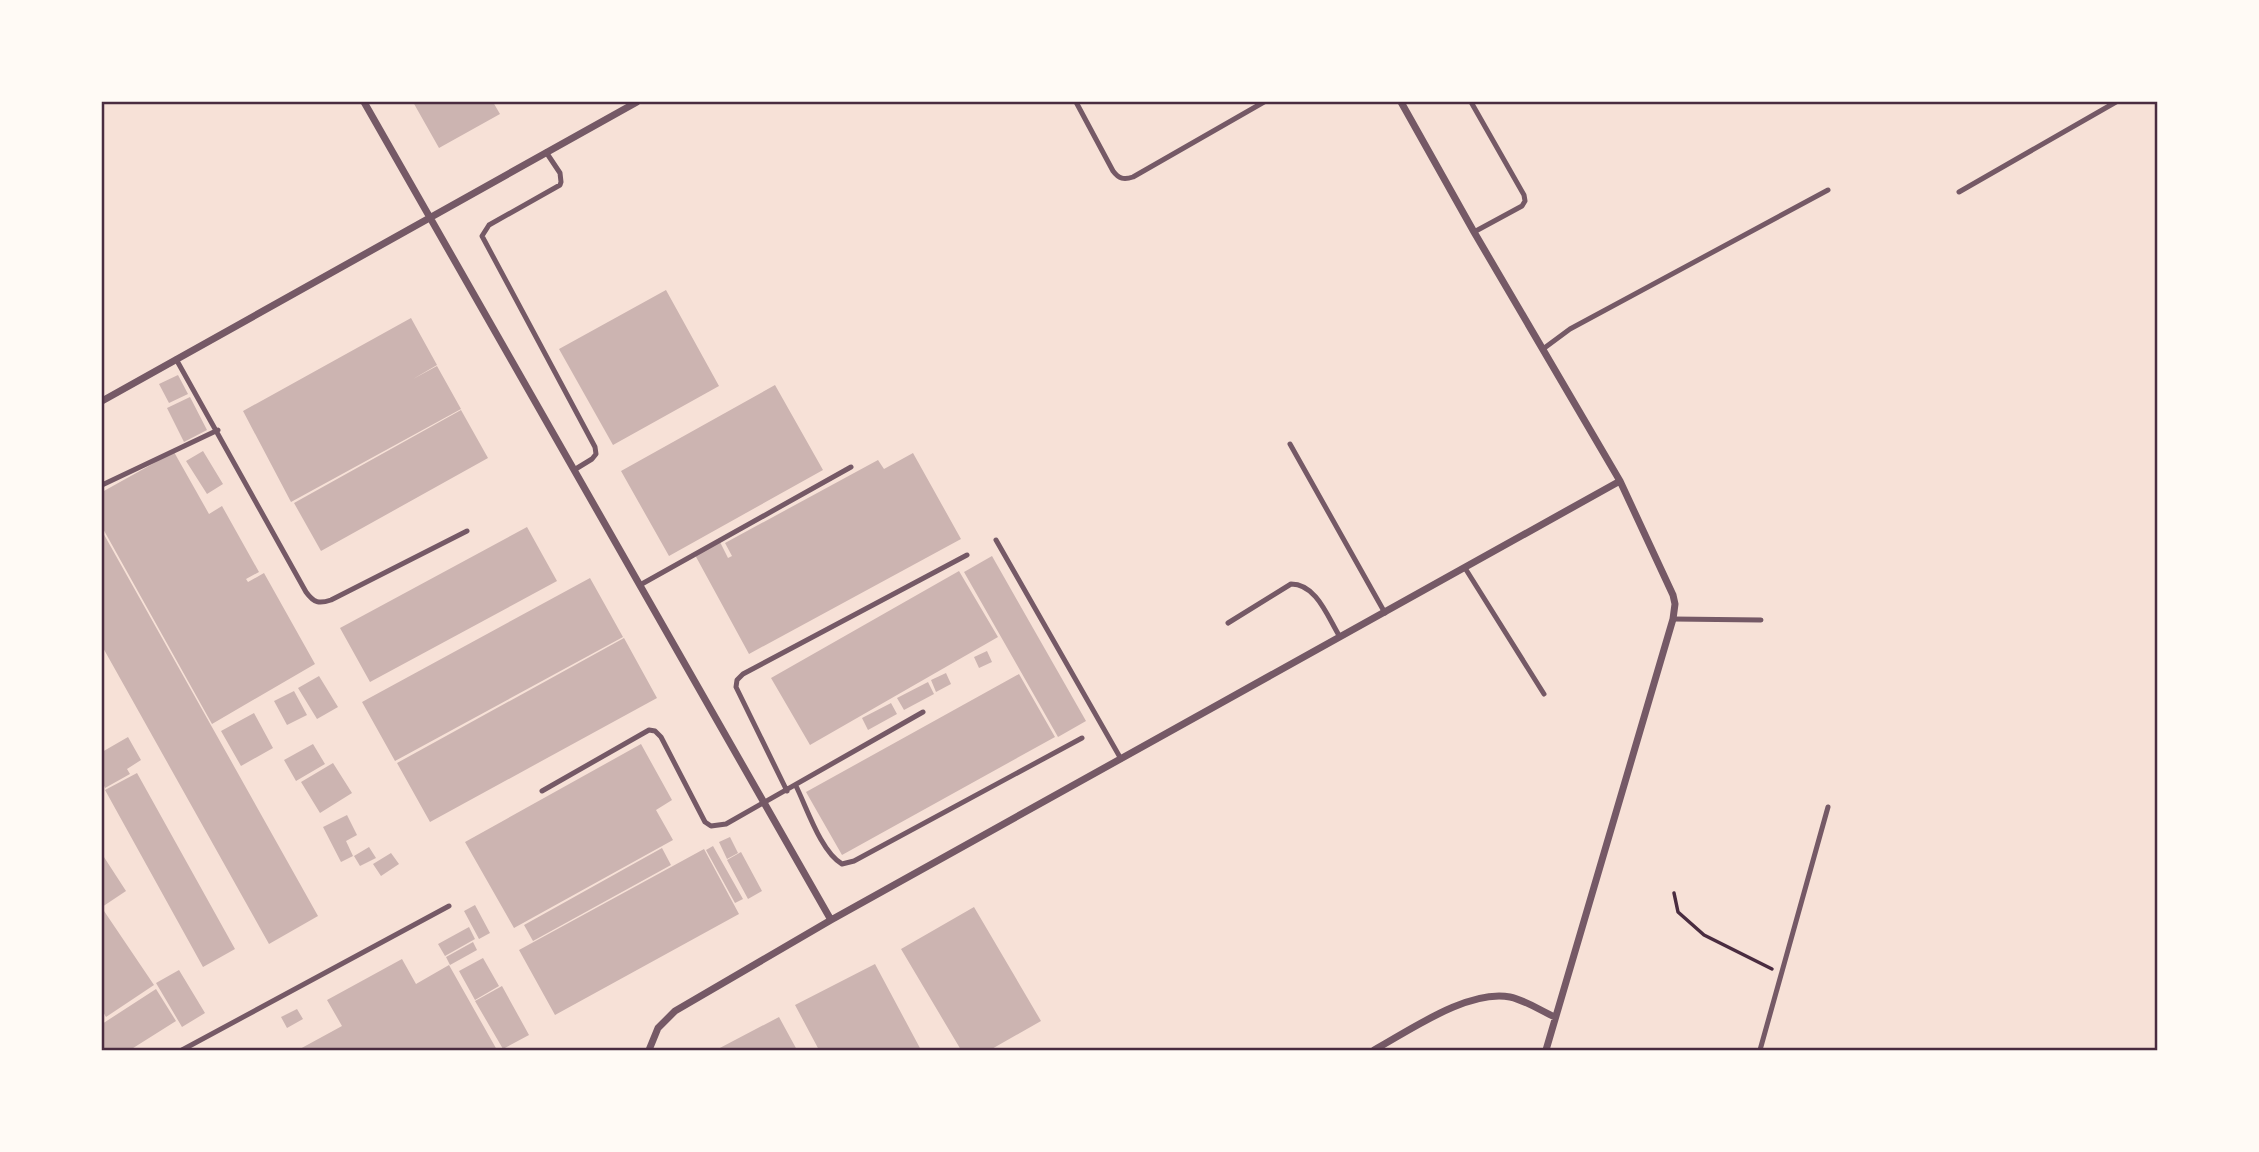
<svg xmlns="http://www.w3.org/2000/svg" width="2259" height="1152" font-family="'Varela Round',sans-serif">
  <rect width="100%" height="100%" fill="#f7e1d7"/>
  <path fill="#ccb4b1" d="M413,102H493L500,114L439,148Z
    M666,290L719,386L613,445L559,349Z
    M411,318L437,365L413,379L437,366L461,409L291,502L243,411Z
    M178,375L188,394L169,403L159,384Z
    M775,385L823,470L669,556L621,471Z
    M190,397L207,430L184,442L167,408Z
    M461,410L488,458L321,551L294,503Z
    M203,451L223,484L207,494L186,461Z
    M174,452L209,514L222,506L259,572L246,579L248,582L264,573L315,664L212,724L102,527V492Z
    M913,453L961,539L749,654L695,555L720,542L728,558L732,556L725,543L878,460L884,469Z
    M527,527L557,581L370,682L340,628Z
    M102,531L318,916L269,944L102,646Z
    M992,556L1086,721L1058,737L964,572Z
    M959,571L998,637L810,745L771,678Z
    M590,578L623,637L395,761L362,702Z
    M624,638L657,698L430,822L397,763Z
    M987,651L992,662L979,668L974,657Z
    M946,673L951,684L936,692L931,680Z
    M1019,674L1055,737L842,855L806,792Z
    M319,676L338,707L317,719L298,688Z
    M928,682L934,694L904,710L897,698Z
    M294,691L307,715L287,725L274,701Z
    M891,703L897,714L868,730L862,718Z
    M254,713L273,748L241,766L221,731Z
    M128,737L141,760L127,769L130,774L105,788L102,781V752Z
    M313,744L325,764L296,781L284,760Z
    M641,744L672,800L656,810L673,840L514,928L465,842Z
    M333,763L352,793L320,813L301,782Z
    M137,773L235,949L203,967L105,790Z
    M347,815L357,835L346,841L353,856L341,862L323,827Z
    M730,837L738,853L727,859L719,842Z
    M713,846L743,899L735,903L706,850Z
    M369,847L376,858L360,866L354,856Z
    M662,848L671,865L533,941L524,925Z
    M704,849L739,914L555,1015L519,950Z
    M741,852L762,891L748,899L727,860Z
    M391,853L399,864L381,876L373,864Z
    M102,854L126,891L102,907Z
    M475,905L490,933L479,939L464,911Z
    M974,907L1041,1021L990,1050H961L901,949Z
    M102,908L154,985L106,1017L102,1010Z
    M469,927L475,939L445,956L438,944Z
    M473,942L477,950L450,965L446,957Z
    M483,958L499,986L475,1000L459,971Z
    M402,959L416,984L449,965L497,1050H298L342,1026L327,1000Z
    M875,964L921,1050H819L795,1005Z
    M179,970L205,1013L182,1027L156,983Z
    M502,986L529,1035L503,1049L475,1001Z
    M156,989L176,1021L130,1050H102V1024Z
    M297,1009L303,1019L287,1028L281,1017Z
    M779,1017L797,1050H716Z"/>
  <g fill="none" stroke-linecap="round" stroke-linejoin="round">
    <path stroke="#4a2c40" stroke-width="3.5" d="M1674,893L1678,912L1704,935L1772,969"/>
    <path stroke="#755966" stroke-width="5" d="M1076,102L1113,171C1119,179 1124,180 1133,177L1264,102
      M1471,102L1524,195L1525,201L1522,206L1474,232
      M546,152L560,173L561,182L560,185L489,225L482,236L595,447L596,454L592,459L574,470
      M1959,192L2116,102
      M1543,349L1570,329L1828,190
      M176,359L306,592C314,603 319,604 331,600L467,531
      M1290,444L1385,613
      M102,485L218,430
      M996,540L1121,759
      M1465,568L1544,694
      M640,585L851,467
      M1673,619L1761,620
      M1228,623L1291,584C1317,584 1328,618 1340,637
      M796,786C807,808 821,852 842,864L854,861L1082,738
      M542,791L649,730L655,731L661,737L705,822L711,826L726,824L923,712
      M787,791L736,687L737,680L743,674L967,555
      M182,1050L449,906
      M1760,1050L1828,807"/>
    <path stroke="#755966" stroke-width="7" d="M364,102L831,920
      M1401,102L1474,232L1620,481L1673,595L1675,604L1673,619L1546,1050
      M102,401L637,102
      M649,1050L658,1028L675,1011L831,920L1620,481
      M1374,1050C1409,1031 1468,989 1510,997C1525,1000 1541,1011 1555,1017"/>
  </g>
  <rect width="2259" height="1152" fill="none" stroke="#fffaf5" stroke-width="206"/>
  <rect x="103" y="103" width="2053" height="946" fill="none" stroke="#4a2c40" stroke-width="2.5"/>
</svg>
